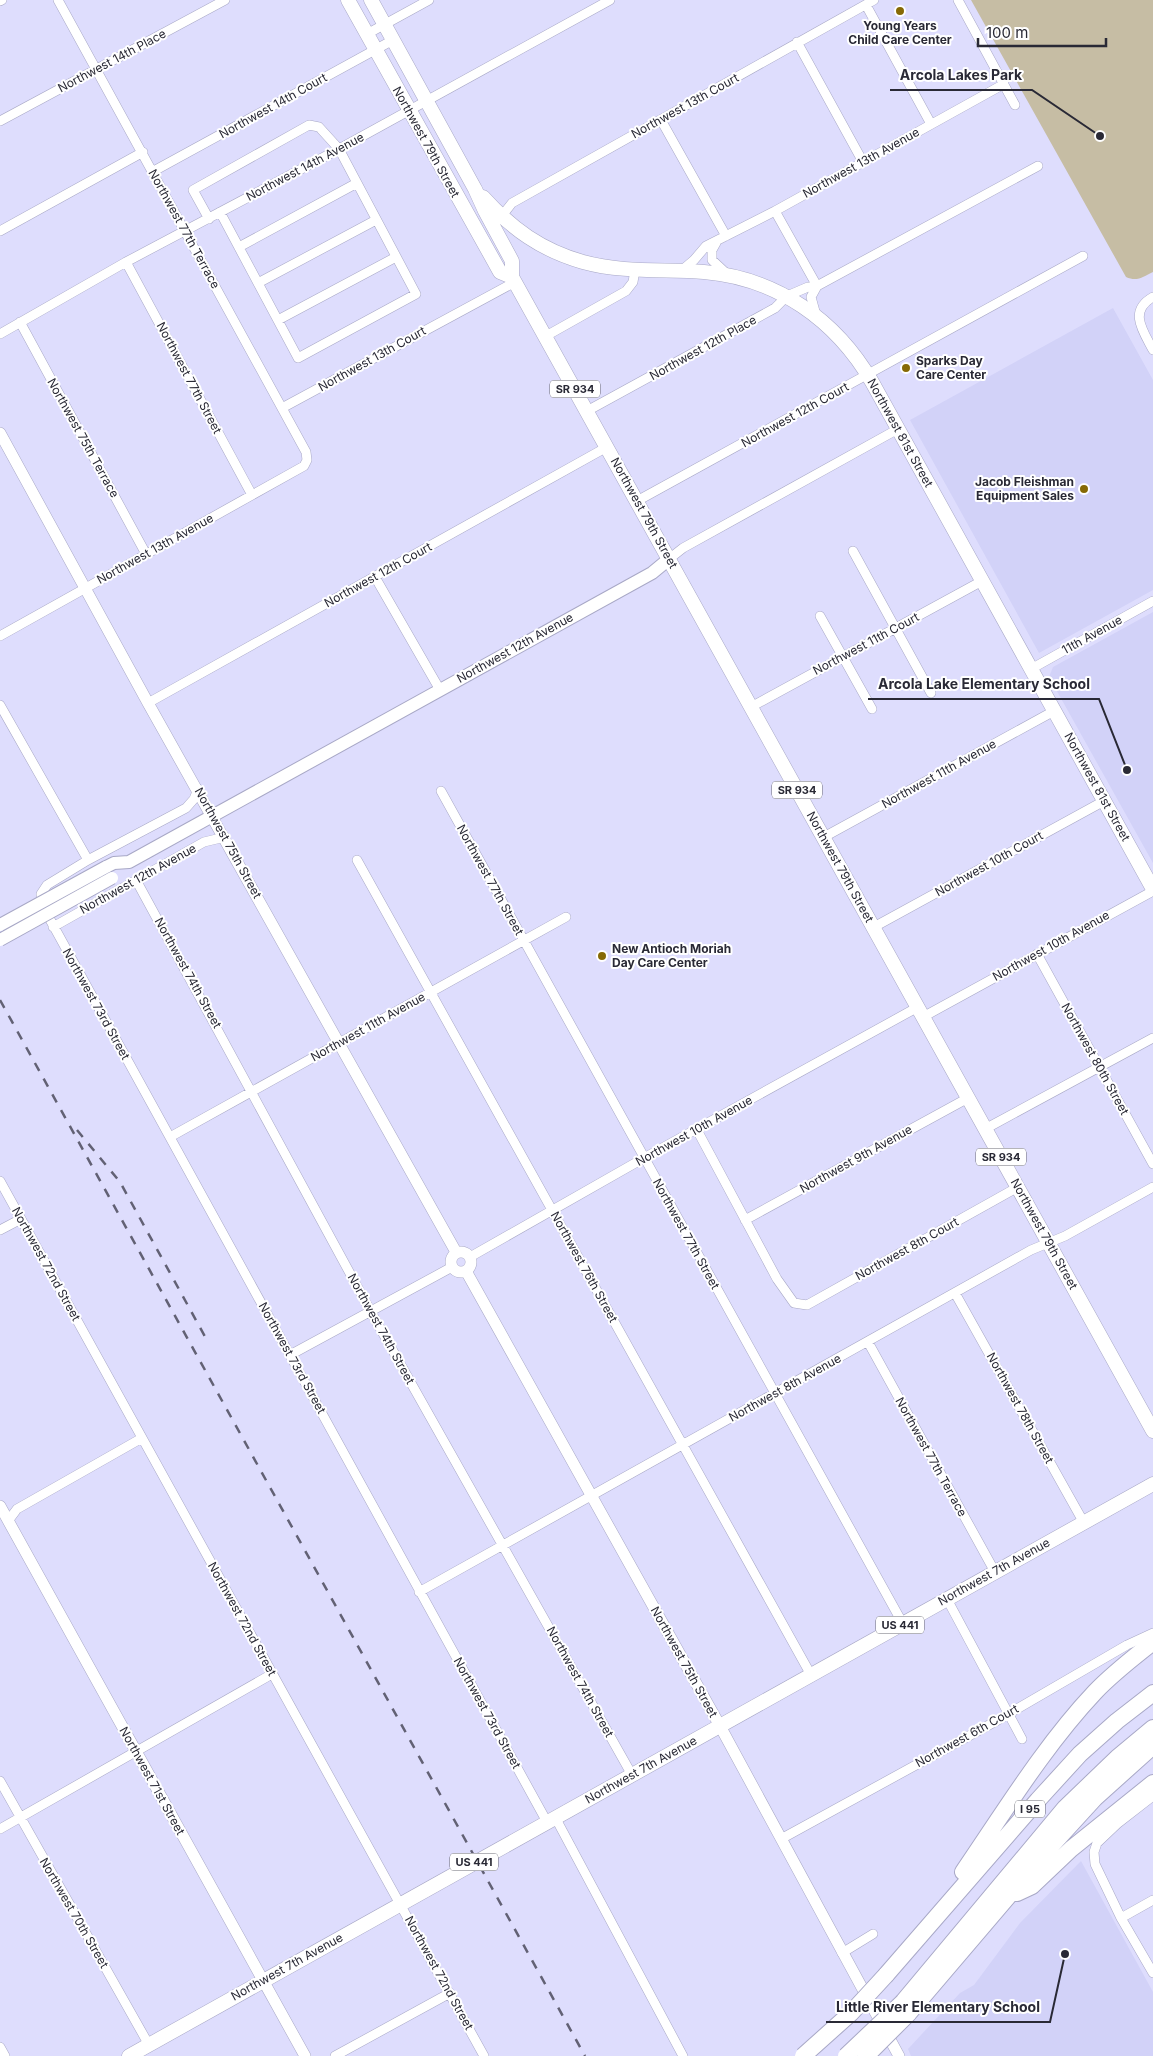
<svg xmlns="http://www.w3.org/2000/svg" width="1153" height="2056" font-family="Inter,sans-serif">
  <rect width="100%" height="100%" fill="#deddfd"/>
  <path fill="#d2d2f8" d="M1113,308L1153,380V590L1039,653L910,420Z
    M1153,612V863L1049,677L1053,667Z
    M1081,1861L1153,1992V2056H911L908,2049L960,1993L974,1985L1020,1923Z"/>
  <path fill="#c6bda4" d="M971,0H1153V272C1143,277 1137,282 1126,277Z"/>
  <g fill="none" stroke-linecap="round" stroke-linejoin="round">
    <g stroke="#a8a8c6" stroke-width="10">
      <path id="minor" d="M958,0L1015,105
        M0,1L2,0
        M866,5L931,124
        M367,34L429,0
        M797,42L863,162
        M661,120L726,236
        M0,121L225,0
        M152,172L393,40
        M775,211L817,286
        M501,217L512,203L874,0
        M209,219L193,190L309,125L319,127L339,149L416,294L298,358L220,212
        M0,231L143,152
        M717,241L712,250V260L727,274
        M239,247L357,183
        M126,262L252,495
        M681,271L694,260L706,246L775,211L1004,84
        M258,283L376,220
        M1153,297C1128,311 1143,331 1153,350
        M816,315L811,297L817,286
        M278,320L396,257
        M20,322L146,554
        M0,334L126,262L339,149L610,0
        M546,336L626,291L633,282L635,270
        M282,408L515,282
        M587,411L775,308L787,296L808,287L817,286L1038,166
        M637,501L1083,256
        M853,551L931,693
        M669,559L683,548L898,429
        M375,577L440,690
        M820,616L872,709
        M0,636L304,466L307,460L306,452L58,0
        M1031,669L1153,601
        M148,703L607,447
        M0,705L88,860
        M751,707L982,581
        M198,789L194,799L186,808L88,860L47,885L41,894L42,905L547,1822
        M441,791L903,1624
        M824,837L1054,711
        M357,860L811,1675
        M136,880L371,1312L632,1775
        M53,927L204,842L225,837
        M874,927L1104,801
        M1037,954L1153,1164
        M923,1017L1153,891
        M985,1129L1153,1038
        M697,1130L777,1279L794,1303L807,1305L1018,1187
        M170,1137L566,917
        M0,1181L484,2056
        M745,1220L968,1098
        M0,1230L21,1219
        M470,1257L644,1158L918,1007
        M955,1293L1084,1523
        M868,1342L995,1572
        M290,1355L452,1267
        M8,1521L17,1509L142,1438
        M419,1592L1031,1250L1065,1236L1153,1187
        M947,1599L1022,1739
        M0,1781L149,2045
        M1153,1796L1117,1824L1097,1843L1094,1852L1095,1864L1121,1918L1153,1973
        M555,1817L683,2056
        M0,1829L272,1674
        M781,1839L998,1720L1127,1645L1153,1633
        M1121,1918L1153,1900
        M842,1953L873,1934
        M0,2047L5,2056
        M335,2056L450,1993"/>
    </g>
    <g stroke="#a8a8c6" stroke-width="12">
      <path id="tertiary" d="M0,433L148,703L456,1252
        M451 1262a10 10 0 1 1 20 0a10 10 0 1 1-20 0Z
        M466,1271L720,1726L899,2056
        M0,1506L305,2056"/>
    </g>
    <g stroke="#a8a8c6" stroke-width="14">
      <path id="secondary" d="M106,867L114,863L129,862L652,573L669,559"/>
    </g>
    <g stroke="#a8a8c6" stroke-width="15">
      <path id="primary" d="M348,0L500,272L512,277
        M371,0L475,189L485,211L512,261V277L1153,1431
        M483,197C512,229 541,250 583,262C623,273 664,269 704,272C777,278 836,320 872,382L1153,889
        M129,2056L1153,1484"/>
    </g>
    <g stroke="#a8a8c6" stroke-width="18">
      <path id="motorway" d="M963,1872C1004,1812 1045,1745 1095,1692C1113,1673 1133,1658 1153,1642
        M1017,1893L1032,1886L1071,1849L1153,1783
        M886,1975L1038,1800L1080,1754L1117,1721L1153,1693
        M903,2002L1065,1808L1117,1758L1153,1728
        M908,2014L1052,1845L1095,1798L1153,1746"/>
    </g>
    <use href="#minor" stroke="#fff" stroke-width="9"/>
    <use href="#tertiary" stroke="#fff" stroke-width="11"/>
    <use href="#secondary" stroke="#fff" stroke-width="12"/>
    <use href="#primary" stroke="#fff" stroke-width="14"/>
    <use href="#motorway" stroke="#fff" stroke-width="16"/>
    <path stroke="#626174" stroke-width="2.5" stroke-dasharray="9 9" stroke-linecap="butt" d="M0,1000L585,2056
      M77,1130L120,1182L208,1342"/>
    <g stroke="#a8a8c6" stroke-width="14" stroke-linecap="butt">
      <path id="secondary-bridge" d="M0,925L106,867
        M0,940L112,878"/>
    </g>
    <g stroke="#a8a8c6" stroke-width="18" stroke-linecap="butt">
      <path id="motorway-bridge" d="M803,2056L851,2013L886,1975
        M846,2056L903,2002
        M866,2056L908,2014"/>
    </g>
    <use href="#secondary-bridge" stroke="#fff" stroke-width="12"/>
    <use href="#motorway-bridge" stroke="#fff" stroke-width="16"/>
  </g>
  <g fill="#866905" stroke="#fff" stroke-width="2">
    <circle cx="900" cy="11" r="5"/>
    <circle cx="906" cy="368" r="5"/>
    <circle cx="1084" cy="489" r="5"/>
    <circle cx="602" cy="956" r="5"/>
  </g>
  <g text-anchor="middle" stroke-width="4" stroke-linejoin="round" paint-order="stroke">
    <g fill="#fff" stroke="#696972" stroke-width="1">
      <rect x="550" y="380.5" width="50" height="17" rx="4"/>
      <rect x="772" y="781.5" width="50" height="17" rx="4"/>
      <rect x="976" y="1148.5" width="50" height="17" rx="4"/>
      <rect x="876" y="1616.5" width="48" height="17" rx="4"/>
      <rect x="1015" y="1800.5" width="30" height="17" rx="4"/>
      <rect x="450" y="1853.5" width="48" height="17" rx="4"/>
    </g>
    <g font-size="11" font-weight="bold" fill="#292935">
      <text x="575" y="393">SR 934</text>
      <text x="797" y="794">SR 934</text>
      <text x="1001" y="1161">SR 934</text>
      <text x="900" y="1629">US 441</text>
      <text x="1030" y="1813">I 95</text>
      <text x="474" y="1866">US 441</text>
    </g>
    <g font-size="12" font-weight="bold" fill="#292935" stroke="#fff" text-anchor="start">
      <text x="900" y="30" text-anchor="middle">Young Years<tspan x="900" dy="14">Child Care Center</tspan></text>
      <text x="916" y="365">Sparks Day<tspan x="916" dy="14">Care Center</tspan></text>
      <text x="1074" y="486" text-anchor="end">Jacob Fleishman<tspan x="1074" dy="14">Equipment Sales</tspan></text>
      <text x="612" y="953">New Antioch Moriah<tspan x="612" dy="14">Day Care Center</tspan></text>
    </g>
    <g font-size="12" fill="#292935" stroke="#fff">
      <text transform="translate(112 61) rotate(-28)" y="4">Northwest 14th Place</text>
      <text transform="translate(273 106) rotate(-29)" y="4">Northwest 14th Court</text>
      <text transform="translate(685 106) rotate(-29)" y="4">Northwest 13th Court</text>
      <text transform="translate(426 142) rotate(61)" y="4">Northwest 79th Street</text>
      <text transform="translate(861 163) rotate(-29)" y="4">Northwest 13th Avenue</text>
      <text transform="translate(305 167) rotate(-28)" y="4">Northwest 14th Avenue</text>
      <text transform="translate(184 229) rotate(61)" y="4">Northwest 77th Terrace</text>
      <text transform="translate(703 348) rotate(-29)" y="4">Northwest 12th Place</text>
      <text transform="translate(372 359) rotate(-29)" y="4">Northwest 13th Court</text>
      <text transform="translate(189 378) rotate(62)" y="4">Northwest 77th Street</text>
      <text transform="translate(795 415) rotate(-29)" y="4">Northwest 12th Court</text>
      <text transform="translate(900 433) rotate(61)" y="4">Northwest 81st Street</text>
      <text transform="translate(83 438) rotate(61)" y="4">Northwest 75th Terrace</text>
      <text transform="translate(644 513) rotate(61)" y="4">Northwest 79th Street</text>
      <text transform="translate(155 549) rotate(-29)" y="4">Northwest 13th Avenue</text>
      <text transform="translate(378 575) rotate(-29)" y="4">Northwest 12th Court</text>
      <text transform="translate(1092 635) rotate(-29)" y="4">11th Avenue</text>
      <text transform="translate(866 644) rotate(-28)" y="4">Northwest 11th Court</text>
      <text transform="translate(515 648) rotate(-29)" y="4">Northwest 12th Avenue</text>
      <text transform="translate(939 774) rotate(-29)" y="4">Northwest 11th Avenue</text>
      <text transform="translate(1097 787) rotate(61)" y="4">Northwest 81st Street</text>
      <text transform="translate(228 843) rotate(61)" y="4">Northwest 75th Street</text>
      <text transform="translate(989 864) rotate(-29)" y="4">Northwest 10th Court</text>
      <text transform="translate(840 867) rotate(61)" y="4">Northwest 79th Street</text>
      <text transform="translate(138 879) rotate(-29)" y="4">Northwest 12th Avenue</text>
      <text transform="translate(490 880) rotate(61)" y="4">Northwest 77th Street</text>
      <text transform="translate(1051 946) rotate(-29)" y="4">Northwest 10th Avenue</text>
      <text transform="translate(188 973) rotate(61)" y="4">Northwest 74th Street</text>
      <text transform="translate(96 1004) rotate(61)" y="4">Northwest 73rd Street</text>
      <text transform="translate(368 1027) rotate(-29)" y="4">Northwest 11th Avenue</text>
      <text transform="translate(1095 1059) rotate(61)" y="4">Northwest 80th Street</text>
      <text transform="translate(694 1131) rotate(-29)" y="4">Northwest 10th Avenue</text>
      <text transform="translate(856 1159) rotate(-29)" y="4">Northwest 9th Avenue</text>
      <text transform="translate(686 1234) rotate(61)" y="4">Northwest 77th Street</text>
      <text transform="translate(1044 1234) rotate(61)" y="4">Northwest 79th Street</text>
      <text transform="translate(907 1249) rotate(-29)" y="4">Northwest 8th Court</text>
      <text transform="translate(46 1264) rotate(61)" y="4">Northwest 72nd Street</text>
      <text transform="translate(584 1267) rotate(61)" y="4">Northwest 76th Street</text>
      <text transform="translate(381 1329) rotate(61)" y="4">Northwest 74th Street</text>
      <text transform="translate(292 1358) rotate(61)" y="4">Northwest 73rd Street</text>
      <text transform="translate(785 1388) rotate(-29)" y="4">Northwest 8th Avenue</text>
      <text transform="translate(1020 1408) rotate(61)" y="4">Northwest 78th Street</text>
      <text transform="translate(931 1457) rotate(61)" y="4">Northwest 77th Terrace</text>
      <text transform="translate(994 1572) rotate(-29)" y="4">Northwest 7th Avenue</text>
      <text transform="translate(242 1619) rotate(61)" y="4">Northwest 72nd Street</text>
      <text transform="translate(684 1662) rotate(61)" y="4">Northwest 75th Street</text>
      <text transform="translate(580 1682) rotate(61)" y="4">Northwest 74th Street</text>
      <text transform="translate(487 1713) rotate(61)" y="4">Northwest 73rd Street</text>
      <text transform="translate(967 1736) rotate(-29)" y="4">Northwest 6th Court</text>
      <text transform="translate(641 1770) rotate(-29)" y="4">Northwest 7th Avenue</text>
      <text transform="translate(152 1781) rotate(61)" y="4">Northwest 71st Street</text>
      <text transform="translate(74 1913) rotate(60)" y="4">Northwest 70th Street</text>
      <text transform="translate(287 1967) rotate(-29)" y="4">Northwest 7th Avenue</text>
      <text transform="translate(439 1973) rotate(61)" y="4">Northwest 72nd Street</text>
    </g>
  </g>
  <path fill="none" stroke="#292935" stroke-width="2" d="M1100 136L1032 90H890M1127 770L1099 699H868M1065 1954L1050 2022H826"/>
  <g fill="#292935" stroke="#fff" stroke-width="2">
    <circle cx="1100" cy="136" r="5"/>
    <circle cx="1127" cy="770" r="5"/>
    <circle cx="1065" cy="1954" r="5"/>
  </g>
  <g font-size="14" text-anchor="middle" font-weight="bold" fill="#292935" stroke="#fff" stroke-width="4" stroke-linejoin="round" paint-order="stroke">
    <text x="961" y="80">Arcola Lakes Park</text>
    <text x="984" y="689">Arcola Lake Elementary School</text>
    <text x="938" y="2012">Little River Elementary School</text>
  </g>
  <path d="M978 38v8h128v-8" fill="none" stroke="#292935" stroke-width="2.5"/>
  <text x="986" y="38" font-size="15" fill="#292935" stroke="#ffffff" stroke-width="4" paint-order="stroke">100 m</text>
</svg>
